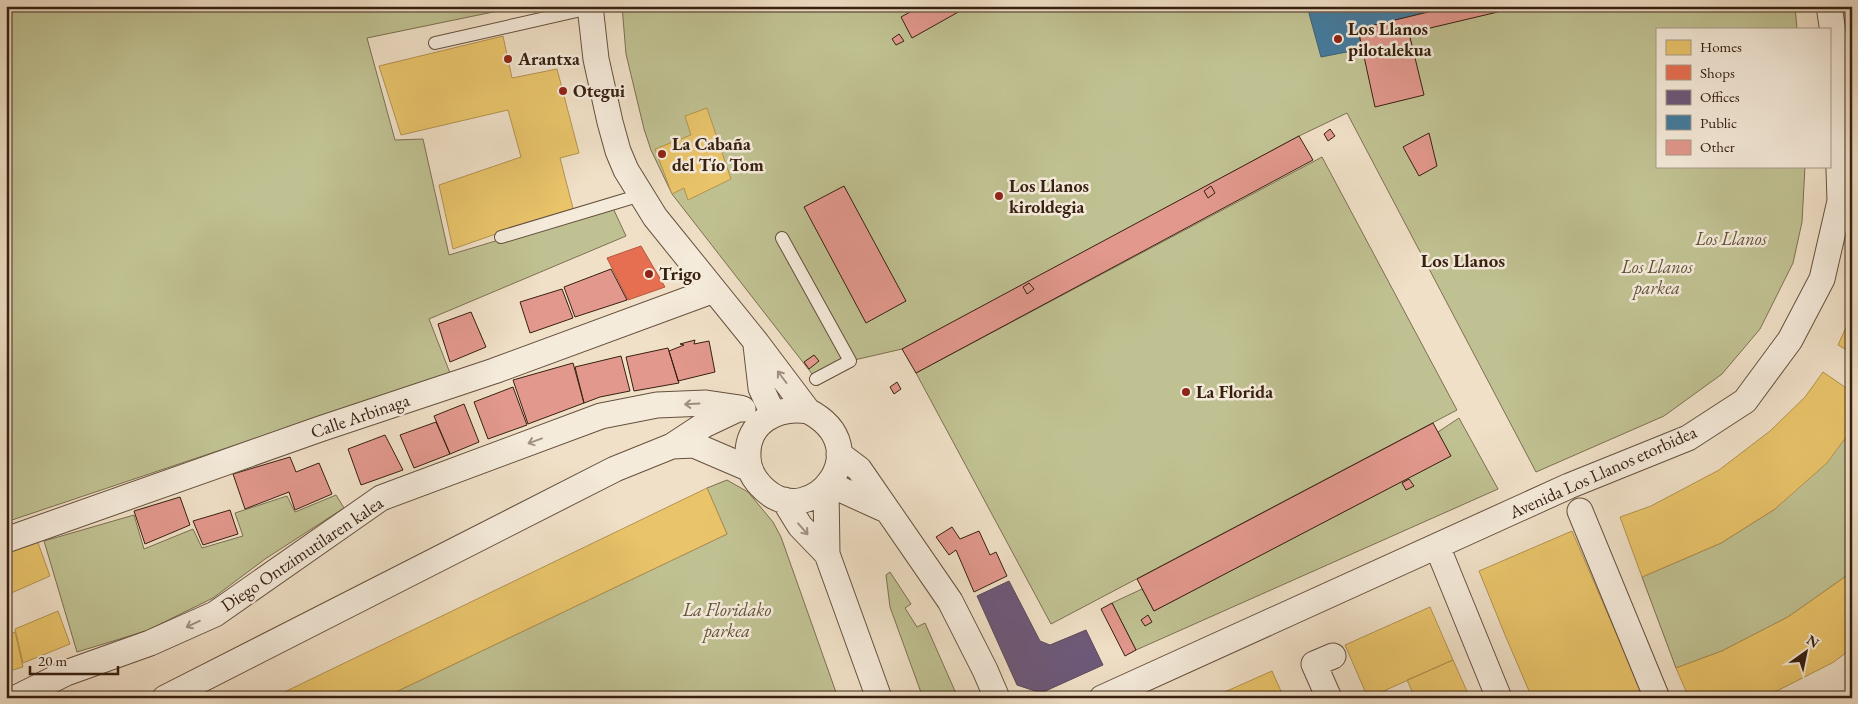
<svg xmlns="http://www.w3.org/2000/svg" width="1858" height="704" font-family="'EB Garamond',serif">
  <rect width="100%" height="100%" fill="#f0e0c7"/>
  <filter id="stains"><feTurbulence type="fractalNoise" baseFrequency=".004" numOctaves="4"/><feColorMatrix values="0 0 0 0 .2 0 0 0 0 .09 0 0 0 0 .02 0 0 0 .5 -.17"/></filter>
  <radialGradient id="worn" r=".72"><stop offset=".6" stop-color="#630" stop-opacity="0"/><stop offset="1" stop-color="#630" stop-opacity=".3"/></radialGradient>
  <path fill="#c0c192" stroke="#7c7051" d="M6,6H533L493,12L367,38L395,140L423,139L449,255L612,206L626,236L429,319L450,373L6,522Z
    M622,6H1795L1797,29H1657V166H1805L1802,222L1793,263L1760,329L1722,374L1664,416L1536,472L1347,113L1299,136L937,332L902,349L850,361L816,379L672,194L651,150L644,129L626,54Z
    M1322,157L1457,410L1051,624L916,373Z
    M1459,418L1498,489L1136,650L1112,603L1142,589L1154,611L1450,456L1438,432Z
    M1852,429V572L1788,617L1722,651L1676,668L1642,577L1721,543L1775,509Z
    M727,480L748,492L773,522L781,537L838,698H383L727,534L707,488Z
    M336,495L344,508L265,559L213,598L146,631L77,652L44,541L134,515L144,549L193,529L202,548L243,536L235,513L287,496L295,512Z
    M890,572L911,604L905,608L917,627L925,623L958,698H923L890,607L886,575Z"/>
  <path fill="#e9c46a" stroke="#b4934f" d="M503,36L512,78L557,69L579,153L560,158L574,212L513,228L453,249L439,185L521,157L508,110L401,135L379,66Z
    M707,108L731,179L688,200L684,188L672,194L655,149L691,135L685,116Z
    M1852,314V353L1838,345Z
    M1823,372L1852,392V429L1827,463L1775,509L1721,543L1642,577L1620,517L1651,506L1719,470L1770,431L1805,397Z
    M707,488L727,534L383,698H272Z
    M1572,531L1644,698H1532L1505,635L1479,571Z
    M37,540L50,576L9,594L6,584V551Z
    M1852,572V648L1834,662L1763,698H1689L1676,668L1722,651L1788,617Z
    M1430,607L1453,660L1368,698L1345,645Z
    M58,611L70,644L23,663L15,629Z
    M15,632L23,667L6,672V636Z
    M1453,660L1470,698H1415L1407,680Z
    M1272,671L1284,698H1211Z"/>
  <path fill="#e76f51" stroke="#b2573e" d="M641,246L665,287L628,300L607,258Z"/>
  <path fill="#6d597a" stroke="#5d485a" d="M1009,581L1040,641L1050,645L1086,630L1103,665L1041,693L1017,685L977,596Z"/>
  <path fill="#457b9d" stroke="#416073" d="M1307,6H1453L1358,29L1362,49L1321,57Z"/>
  <path fill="#e2988d" stroke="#372010" d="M921,6H969L912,38L901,17Z
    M1453,6H1500L1502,11L1409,33L1424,95L1375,107L1358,29Z
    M899,34L904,41L896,45L892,39Z
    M1330,129L1335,136L1328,141L1324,134Z
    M1429,133L1437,166L1419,176L1403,147Z
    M1299,136L1313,160L916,373L902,349Z
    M844,186L906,301L866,323L804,207Z
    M1211,186L1215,193L1208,198L1204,191Z
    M611,269L627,300L575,317L564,287Z
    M1029,283L1034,289L1027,294L1023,287Z
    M562,289L573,318L530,333L520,302Z
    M471,312L486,347L450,362L438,324Z
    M695,340L694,344L709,341L715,372L678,381L669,351L684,345L680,344Z
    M668,348L679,383L634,391L626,357Z
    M814,355L819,361L809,369L804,362Z
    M621,356L630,391L600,397L584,403L575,367Z
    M573,363L584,403L528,424L513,380Z
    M897,382L901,389L894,394L890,387Z
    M513,387L527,425L488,439L474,402Z
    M464,404L479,442L450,454L434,416Z
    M436,422L450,454L414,468L400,435Z
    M1433,423L1451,456L1154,611L1137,579Z
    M385,435L403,470L361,485L348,449Z
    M290,457L296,472L319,463L332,494L295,510L289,492L245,509L233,474Z
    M1409,479L1414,486L1406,490L1402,483Z
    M180,497L190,525L145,544L134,511Z
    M230,510L238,534L203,545L193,521Z
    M952,527L960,539L979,531L990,555L996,552L1007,576L974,592L956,550L949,555L936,537Z
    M1112,603L1136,650L1125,656L1101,609Z
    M1148,615L1152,622L1145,626L1141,620Z"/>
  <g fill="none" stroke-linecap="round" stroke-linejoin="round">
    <g stroke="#65503e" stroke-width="14">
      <path id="lane" d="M435,43L590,8
        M501,237L641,195
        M782,238L850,361L816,379"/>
    </g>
    <g stroke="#65503e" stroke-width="27">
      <path id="street" d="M590,6L596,59L610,122L618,151L626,170L655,217L756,342L808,411C880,448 812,532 765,490C755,481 748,470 748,457C746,422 778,406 808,411
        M756,345L761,388L773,414
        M672,446L694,445L750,469
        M839,454L859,469L950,601L985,670L997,698
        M829,484L886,510
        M826,488L827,554L879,698
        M784,500L800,526L827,554
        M1580,511L1657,698
        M6,540L320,429L494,371L714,290
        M1437,546L1499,698
        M16,698L66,673L150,643L215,614L381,498L601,416L657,405L706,403L740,408
        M165,698L615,469L672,446L704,425L740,408L743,409
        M1102,698L1569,486L1688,438L1745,401L1790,340L1822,279L1840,201L1835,45L1829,6
        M1329,698L1314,664L1333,656"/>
    </g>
    <use href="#lane" stroke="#f5ebdb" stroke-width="12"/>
    <use href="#street" stroke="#f5ebdb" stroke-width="25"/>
  </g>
  <defs><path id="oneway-shaft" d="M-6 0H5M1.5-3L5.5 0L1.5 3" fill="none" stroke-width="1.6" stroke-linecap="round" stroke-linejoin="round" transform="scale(1.25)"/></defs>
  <g stroke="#a09080">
    <use href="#oneway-shaft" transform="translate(782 377) rotate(-127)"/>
    <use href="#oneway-shaft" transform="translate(692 404) rotate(177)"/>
    <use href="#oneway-shaft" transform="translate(535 441) rotate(160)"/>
    <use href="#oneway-shaft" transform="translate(803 529) rotate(49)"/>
    <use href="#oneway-shaft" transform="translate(193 624) rotate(155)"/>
  </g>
  <g fill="#8f2418" stroke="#f5ebdb" stroke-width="2">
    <circle cx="1338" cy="39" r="5"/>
    <circle cx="508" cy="59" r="5"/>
    <circle cx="563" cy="91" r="5"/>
    <circle cx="662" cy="154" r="5"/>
    <circle cx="999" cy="196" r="5"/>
    <circle cx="649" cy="274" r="5"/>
    <circle cx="1186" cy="392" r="5"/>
  </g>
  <g text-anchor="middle" stroke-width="5" stroke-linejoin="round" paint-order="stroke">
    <g font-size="18" font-weight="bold" fill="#372010" stroke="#f5ebdb" text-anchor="start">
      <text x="1348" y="35">Los Llanos<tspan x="1348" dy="21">pilotalekua</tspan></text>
      <text x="518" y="65">Arantxa</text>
      <text x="573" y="97">Otegui</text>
      <text x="672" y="150">La Cabaña<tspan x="672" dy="21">del Tío Tom</tspan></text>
      <text x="1009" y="192">Los Llanos<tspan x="1009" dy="21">kiroldegia</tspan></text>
      <text x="659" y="280">Trigo</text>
      <text x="1196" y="398">La Florida</text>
    </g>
    <g font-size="18" font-style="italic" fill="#605037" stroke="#f5ebdb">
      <text x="1731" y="245">Los Llanos</text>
      <text x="1657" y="273">Los Llanos<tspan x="1657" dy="21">parkea</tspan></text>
      <text x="727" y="616">La Floridako<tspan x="727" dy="21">parkea</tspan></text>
    </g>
    <g font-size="18" fill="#372010" stroke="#f5ebdb">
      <text transform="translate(360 416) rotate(-19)" y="6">Calle Arbinaga</text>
      <text transform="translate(1603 472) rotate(-24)" y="6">Avenida Los Llanos etorbidea</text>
      <text transform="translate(302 554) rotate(-34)" y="6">Diego Ontzimutilaren kalea</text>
    </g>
    <g font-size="19" font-weight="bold" fill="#372010" stroke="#f5ebdb">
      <text x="1463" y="267">Los Llanos</text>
    </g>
  </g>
  <rect width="1858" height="704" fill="none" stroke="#f0e0c7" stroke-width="25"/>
  <rect x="8" y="8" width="1843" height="689" fill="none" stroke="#372010" stroke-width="2.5"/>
  <rect x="12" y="12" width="1833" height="679" fill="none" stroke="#372010"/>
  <rect x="1656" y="28" width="175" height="140" fill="#f5ebdb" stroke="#a99a8a"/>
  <rect x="1666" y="40" width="25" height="15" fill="#e9c46a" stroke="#a99a8a"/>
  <text x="1700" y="52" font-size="15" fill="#372010">Homes</text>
  <rect x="1666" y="65" width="25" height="15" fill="#e76f51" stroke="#a99a8a"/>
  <text x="1700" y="78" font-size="15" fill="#372010">Shops</text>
  <rect x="1666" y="90" width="25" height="15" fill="#6d597a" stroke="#a99a8a"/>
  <text x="1700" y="102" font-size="15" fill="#372010">Offices</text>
  <rect x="1666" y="115" width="25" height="15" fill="#457b9d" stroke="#a99a8a"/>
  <text x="1700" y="128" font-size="15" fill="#372010">Public</text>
  <rect x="1666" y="140" width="25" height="15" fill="#e2988d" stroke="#a99a8a"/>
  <text x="1700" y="152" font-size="15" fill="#372010">Other</text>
  <g transform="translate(1806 652) rotate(33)" stroke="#f5ebdb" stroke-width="4" paint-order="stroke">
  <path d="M0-4L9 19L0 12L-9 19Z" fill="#372010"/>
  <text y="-8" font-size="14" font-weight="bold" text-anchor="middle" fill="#372010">N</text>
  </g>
  <path d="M30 666v8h88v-8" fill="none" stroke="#372010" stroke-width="2.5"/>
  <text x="38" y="666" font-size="15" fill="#372010" stroke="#f5ebdb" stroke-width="4" paint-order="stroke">20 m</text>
  <rect width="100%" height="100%" filter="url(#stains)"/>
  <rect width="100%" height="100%" fill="url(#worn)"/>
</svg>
